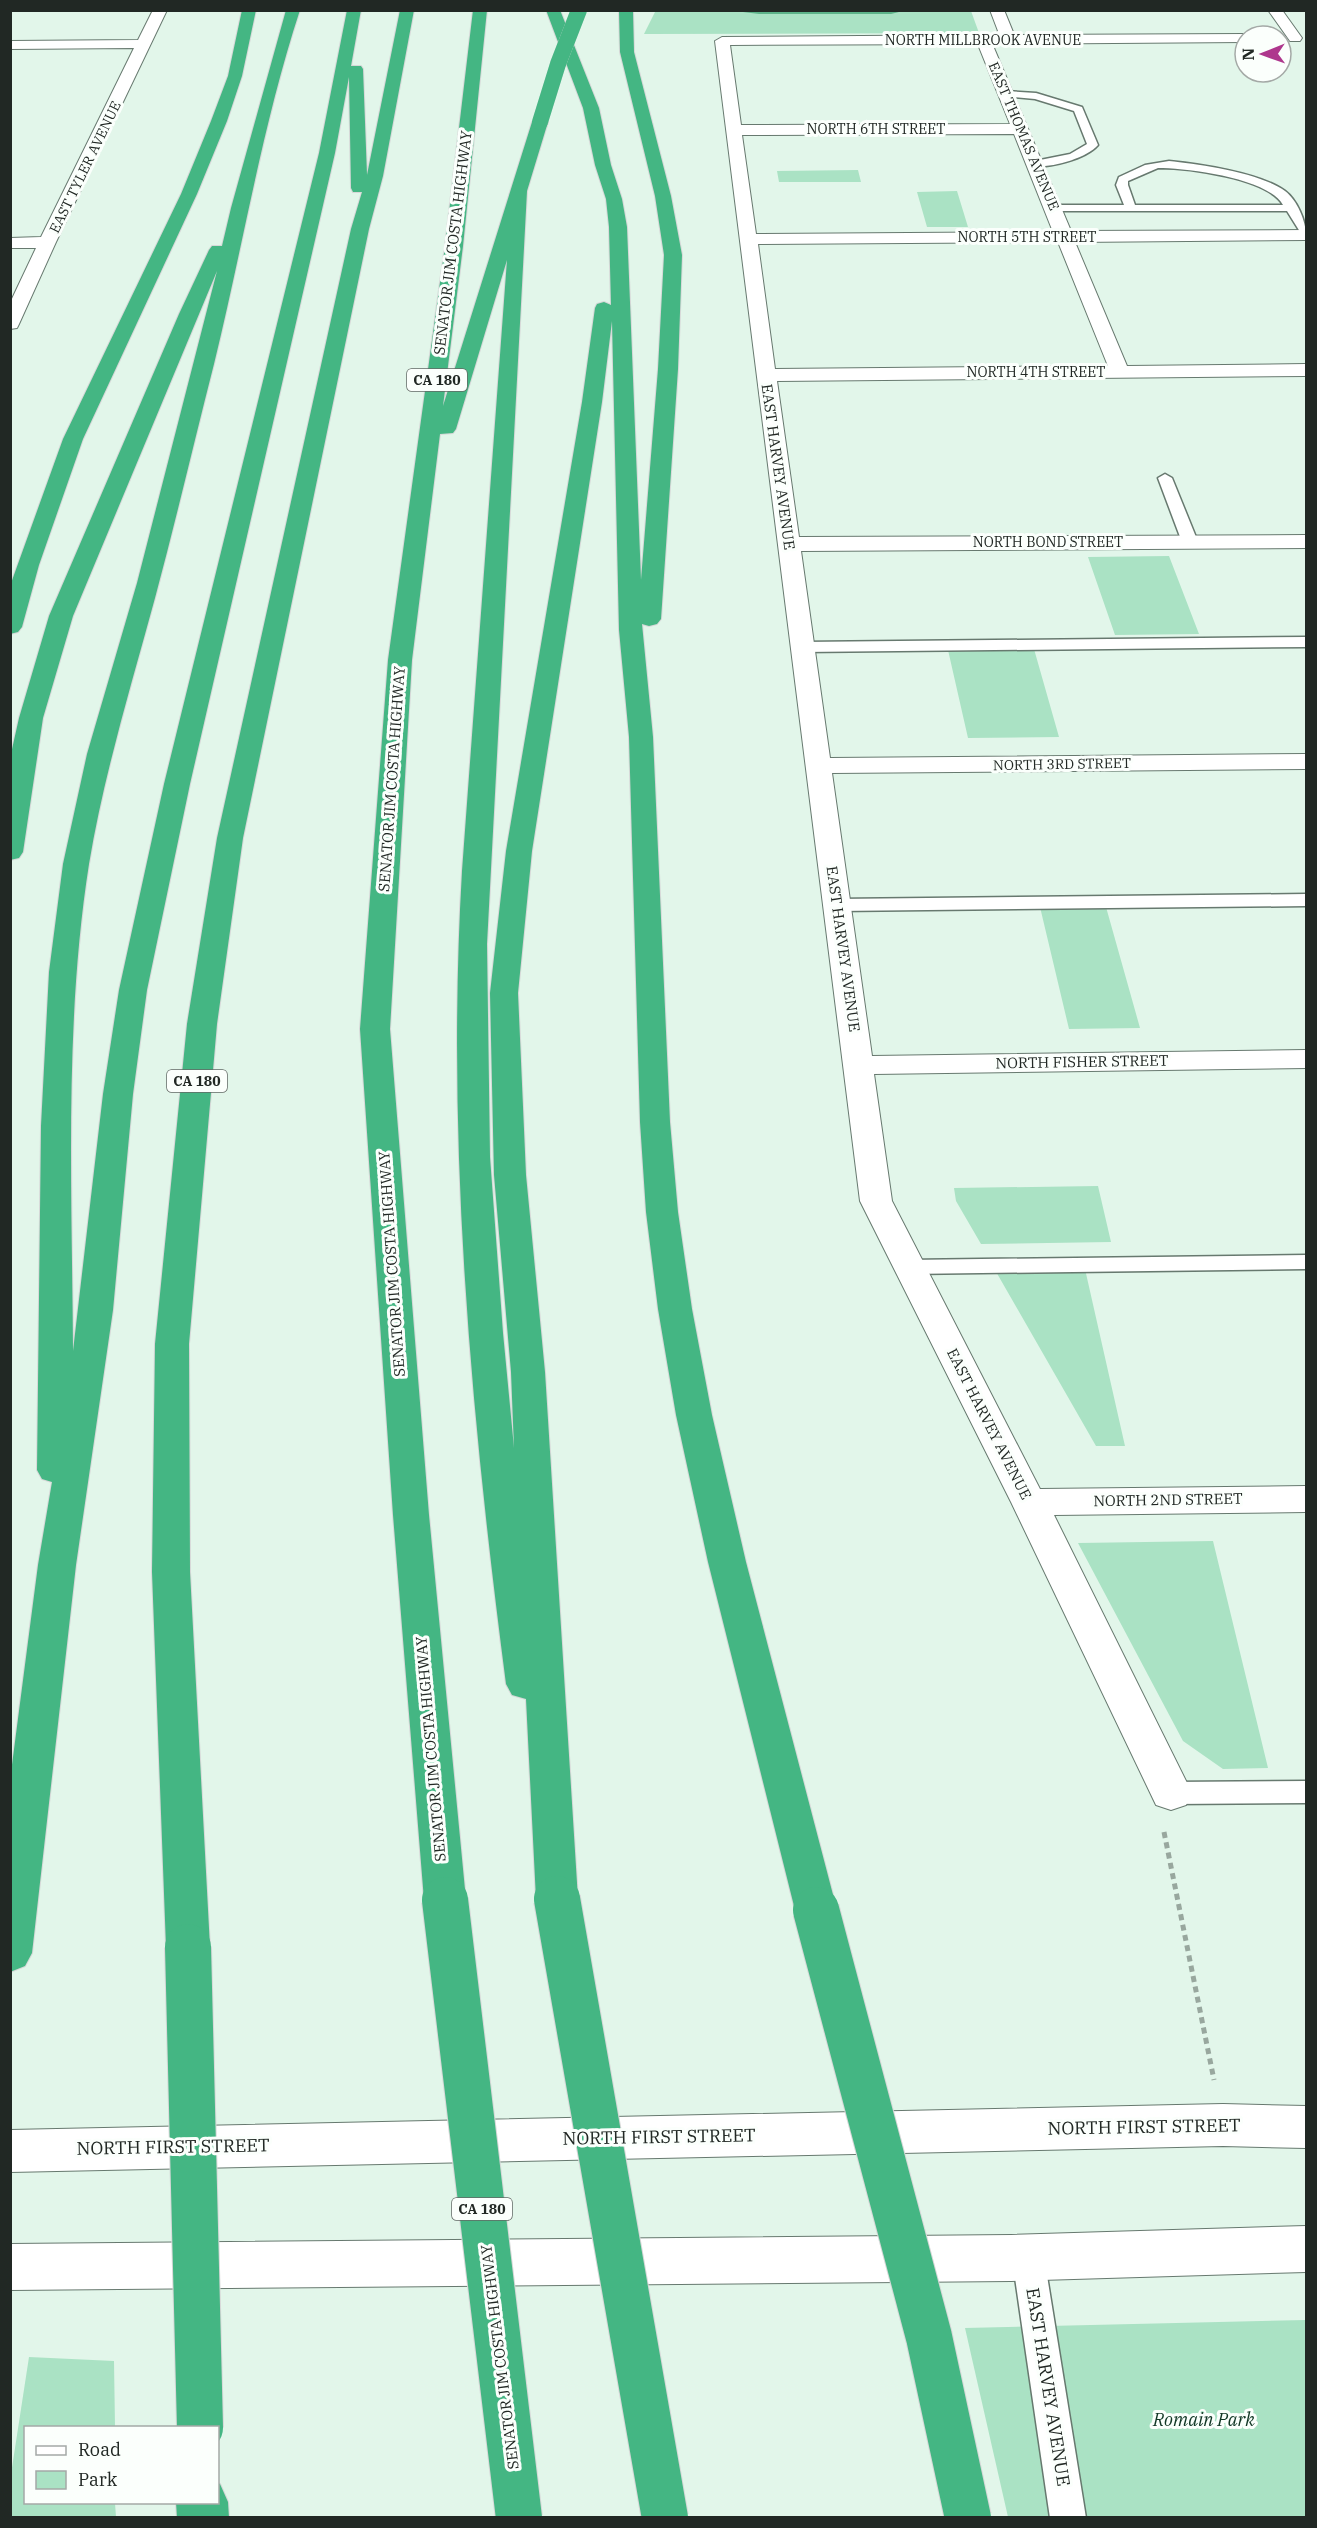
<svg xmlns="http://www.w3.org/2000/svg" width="1317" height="2528" font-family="'IBM Plex Serif',serif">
  <rect width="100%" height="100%" fill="#e2f6ea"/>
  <path fill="#aae2c4" d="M656,10L971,11L979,33L644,34Z
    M858,170L861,182H779L777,171Z
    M957,191L968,227H927L917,192Z
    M1169,556L1199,634L1115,635L1088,557Z
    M1034,649L1059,737L968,738L948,650Z
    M1040,907H1106L1140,1028L1069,1029Z
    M1098,1186L1111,1242L981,1244L956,1201L954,1188Z
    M1085,1269L1125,1446H1096L995,1270Z
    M1213,1541L1268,1768L1223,1769L1183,1741L1078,1543Z
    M1306,2320V2517H1008L965,2328Z
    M29,2357L114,2361L115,2427L26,2428V2502L115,2503L116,2517H11V2474Z"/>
  <path fill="#5db389" d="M735,11H903L891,14H759Z"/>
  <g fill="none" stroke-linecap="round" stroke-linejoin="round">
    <g stroke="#67796f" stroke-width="3">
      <path id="lane" d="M1006,91L1036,93L1082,107L1098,145C1086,159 1048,169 1030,166V162L1070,154L1087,144L1074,111L1035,99L1002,96L1001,94Z
        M1169,161C1199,164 1261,173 1285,191C1297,200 1306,221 1306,235H1302L1287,211H1054L1048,208L1054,205H1124L1116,185L1119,177L1145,165ZM1158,168C1187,168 1268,178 1283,205H1135L1128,185V181Z
        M1165,474L1172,478L1198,542L1195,545H1185L1182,542L1158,478Z
        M1306,637V647L803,652L795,647L803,642Z
        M1306,894V906L837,911L830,909L828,905L830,901L837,899Z
        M1306,1255V1269L908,1274L900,1272L897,1267L900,1262L908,1260Z
        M1306,1781V1803L1171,1804L1161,1801L1157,1793L1161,1785L1171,1782Z
        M1028,2241L1040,2246L1044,2257L1086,2518H1050L1012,2257L1016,2246Z"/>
    </g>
    <g stroke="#67796f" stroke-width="2">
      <path id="street" d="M153,10H167L56,242L19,324L17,328L10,329V303L36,248H10V238L41,237L134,48L10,49V41L138,40Z
        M990,10H1004L1013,32L1011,35L1245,34L1251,36H1245V42L1000,44L994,48L1071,231L1306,230V240L1075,242L1127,366L1306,364V376L777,381L799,537L1306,535V548L801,551L830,758L1306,754V769L832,773L872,1056L1306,1050V1068L874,1074L892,1201L1040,1489L1306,1486V1512L1054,1515L1192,1793L1186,1805L1171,1810L1156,1805L1011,1502L860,1201L715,41L722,37L993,35L998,31ZM981,44L979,47L1010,124L741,125L730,45ZM1014,134L1053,232L756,234L742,135ZM1058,242L1108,366L775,369L758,244Z
        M1268,10H1282L1302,38L1300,41H1290Z"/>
    </g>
    <g stroke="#67796f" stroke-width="2">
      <path id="secondary" d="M1223,2104L1306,2106V2148L1223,2146L10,2172V2130Z
        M1306,2226V2272L1011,2281L10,2290V2244L1011,2235Z"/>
    </g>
    <g stroke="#d7d8d8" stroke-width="2">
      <path id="highway" d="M242,10H256L242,76L227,121L197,194L83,439L39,565L22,627L18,632L10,634V586L63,439L181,194L211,121L228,76Z
        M286,10H300C262,126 243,246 214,364C194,442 176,520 155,598C131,686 104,774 89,864C64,1023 72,1191 73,1351L103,1094L119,990L164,784L319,153L347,10H361L351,66H361L363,69L367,175L400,10H414L383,176L369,229L243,838L217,1024L189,1344L190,1572L210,1947L203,1960L188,1966L173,1960L166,1947L152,1572L155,1344L187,1024L217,838L351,229L362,192H353L351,188L349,77L335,153L190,784L147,990L133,1094L113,1310L76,1565L32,1953L25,1966L10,1972V1780L38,1565L52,1482L42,1479L37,1470L41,1126L49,972L63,864L87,754L137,583L217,271L73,616L43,718L23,852L19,858L10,860V758L19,718L49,616L179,314L209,250L212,246H222L231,208Z
        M473,10H487L463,246L443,406L532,122L540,117L548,122L527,191L487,944L490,1157L503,1333L514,1448L511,1372L494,1175L490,993L506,851L582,402L595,308L597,304L604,302L611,305L609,227L606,199L595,165L583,108L546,10H560L599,108L611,165L622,199L627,227L641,580L658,369L664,255L655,196L620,52L619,10H633L634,52L671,196L682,255L678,369L661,619L657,624L649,626L642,624L653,737L670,1122L678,1212L692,1309L712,1415L746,1562L837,1910L831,1923L816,1928L801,1923L795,1910L708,1562L676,1415L658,1309L646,1212L640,1122L629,737L619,630L612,321L602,402L532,851L518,993L526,1175L545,1372L578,1899L572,1912L557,1917L542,1912L536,1899L526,1699L512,1695L506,1684C471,1415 446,1142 462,871L507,260L456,429L453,433L440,434L412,660L390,1029L429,1515L466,1900L460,1913L445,1918L430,1913L424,1900L393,1515L360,1029L388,660L445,246Z
        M218,2483L220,2484L228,2502L229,2518H177L176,2502H218Z"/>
    </g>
    <path stroke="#98a79e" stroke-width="5" stroke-dasharray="6 4.5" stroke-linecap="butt" d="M1164,1832L1214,2080"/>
    <use href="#lane" fill="#fff" fill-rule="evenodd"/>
    <use href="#street" fill="#fff" fill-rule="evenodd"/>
    <use href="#secondary" fill="#fff" fill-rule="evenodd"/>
    <use href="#highway" fill="#44b683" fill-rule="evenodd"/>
    <g stroke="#d7d8d8" stroke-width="16" stroke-linecap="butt">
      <path id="highway-bridge-far1" d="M540,122L558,64L579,10"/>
    </g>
    <g stroke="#d7d8d8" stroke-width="48" stroke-linecap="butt">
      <path id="highway-bridge" d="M557,1899L665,2518
        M445,1900L519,2518
        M816,1910L929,2337L968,2518
        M188,1947L200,2428"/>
    </g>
    <use href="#highway-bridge-far1" stroke="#44b683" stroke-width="16"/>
    <use href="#highway-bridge" stroke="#44b683" stroke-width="46"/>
  </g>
  <g text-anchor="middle" stroke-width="6" stroke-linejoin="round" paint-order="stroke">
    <g font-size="14" fill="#212824" stroke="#fbfffc">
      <text x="983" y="45">NORTH MILLBROOK AVENUE</text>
      <text x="876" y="134">NORTH 6TH STREET</text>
      <text transform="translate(1024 136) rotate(67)" y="5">EAST THOMAS AVENUE</text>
      <text transform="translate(85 167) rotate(-64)" y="5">EAST TYLER AVENUE</text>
      <text x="1027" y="242">NORTH 5TH STREET</text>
      <text x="1036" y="377">NORTH 4TH STREET</text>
      <text x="1048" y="547">NORTH BOND STREET</text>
      <text transform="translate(1062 764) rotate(-1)" y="5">NORTH 3RD STREET</text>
    </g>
    <g fill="#fbfffc" stroke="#626865" stroke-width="1.5">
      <rect x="407" y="369" width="60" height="22" rx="4.5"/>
      <rect x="167" y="1070" width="60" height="22" rx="4.5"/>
      <rect x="452" y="2198" width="60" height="22" rx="4.5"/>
    </g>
    <g font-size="14" font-weight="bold" fill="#212824">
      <text x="437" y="385">CA 180</text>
      <text x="197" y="1086">CA 180</text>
      <text x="482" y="2214">CA 180</text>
    </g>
    <g font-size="15" fill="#212824" stroke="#fbfffc">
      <text transform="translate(453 243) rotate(-83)" y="5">SENATOR JIM COSTA HIGHWAY</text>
      <text transform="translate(778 467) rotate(82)" y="5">EAST HARVEY AVENUE</text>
      <text transform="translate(392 779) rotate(-86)" y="5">SENATOR JIM COSTA HIGHWAY</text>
      <text transform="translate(843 949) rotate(82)" y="5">EAST HARVEY AVENUE</text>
      <text transform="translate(1082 1062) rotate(-1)" y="5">NORTH FISHER STREET</text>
      <text transform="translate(392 1264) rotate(-94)" y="5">SENATOR JIM COSTA HIGHWAY</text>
      <text transform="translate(989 1424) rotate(63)" y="5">EAST HARVEY AVENUE</text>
      <text transform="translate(1168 1500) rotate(-1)" y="5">NORTH 2ND STREET</text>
      <text transform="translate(431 1749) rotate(-95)" y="5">SENATOR JIM COSTA HIGHWAY</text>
      <text transform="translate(500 2357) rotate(-97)" y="5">SENATOR JIM COSTA HIGHWAY</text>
    </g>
    <g font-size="18" fill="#212824" stroke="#fbfffc">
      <text transform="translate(1144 2127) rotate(-1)" y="6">NORTH FIRST STREET</text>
      <text transform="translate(659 2137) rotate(-1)" y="6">NORTH FIRST STREET</text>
      <text transform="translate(173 2147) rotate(-1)" y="6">NORTH FIRST STREET</text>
      <text transform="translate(1048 2387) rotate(81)" y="6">EAST HARVEY AVENUE</text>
    </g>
    <g font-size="18" font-style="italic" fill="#113725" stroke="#fbfffc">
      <text x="1204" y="2426">Romain Park</text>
    </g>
  </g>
  <rect width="1317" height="2528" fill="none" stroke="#212824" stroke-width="24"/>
  <rect x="24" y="2426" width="195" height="78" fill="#fbfffc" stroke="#a4a9a6" stroke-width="1.5"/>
  <rect x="36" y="2446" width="30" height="9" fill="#ffffff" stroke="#a4a9a6" stroke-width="1.5"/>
  <text x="78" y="2456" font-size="18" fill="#212824">Road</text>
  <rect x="36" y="2471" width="30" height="18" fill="#aae2c4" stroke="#a4a9a6" stroke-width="1.5"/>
  <text x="78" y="2486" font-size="18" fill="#212824">Park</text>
  <g transform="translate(1263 54) rotate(269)"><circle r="28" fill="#fbfffc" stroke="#a4a9a6" stroke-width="1.5"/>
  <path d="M0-4.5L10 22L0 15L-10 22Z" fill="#ae378d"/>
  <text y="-9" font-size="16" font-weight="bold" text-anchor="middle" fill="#212824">N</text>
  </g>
</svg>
